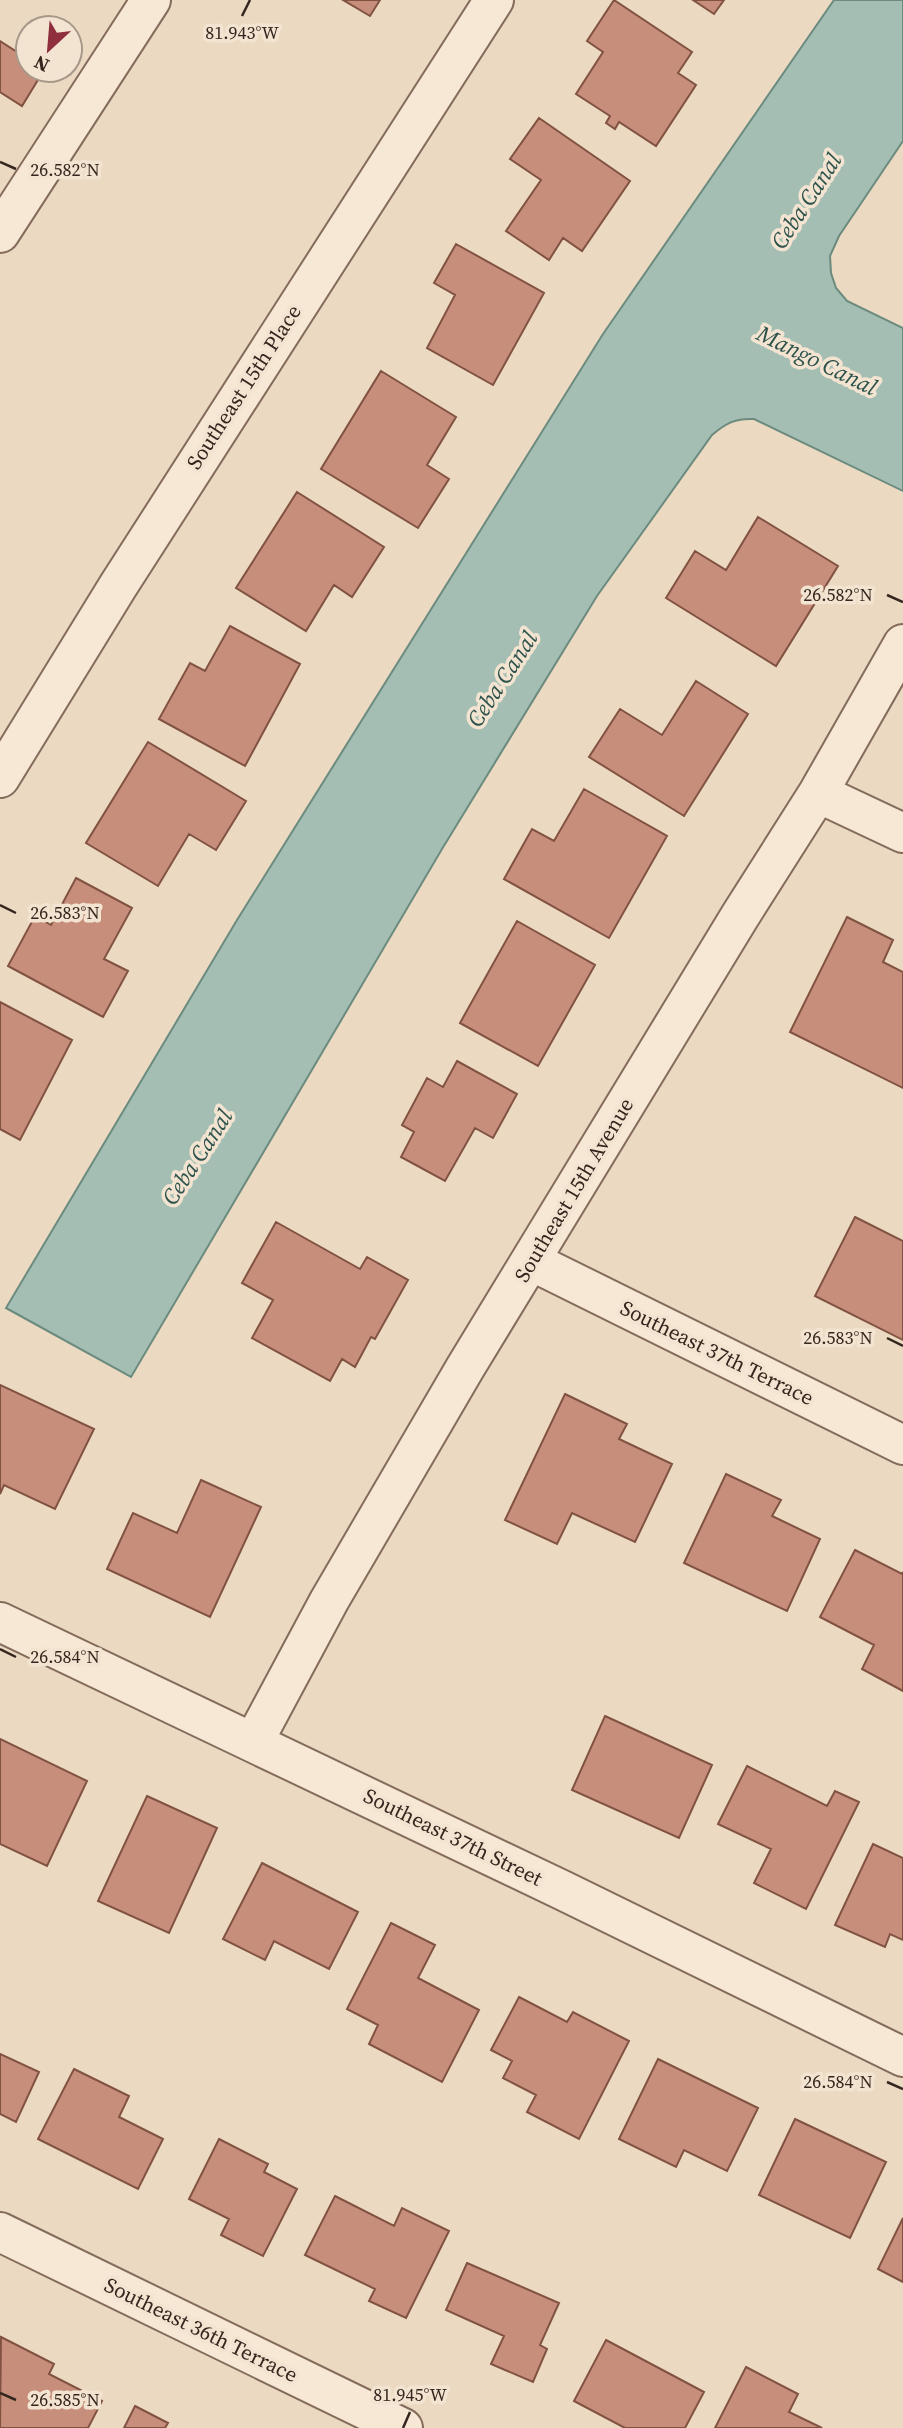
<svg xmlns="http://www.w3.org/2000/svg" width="903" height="2428" font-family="'Source Serif 4',serif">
  <rect width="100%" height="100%" fill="#ebd9c2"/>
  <path fill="#a4beb3" stroke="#6c8b7f" stroke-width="2" d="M834,0H903V141L839,236L830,256L831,273L836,288L847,301L903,328V491L754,419C736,418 726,423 712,435L597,596L442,849L131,1377L6,1308L237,920L603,334Z"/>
  <path fill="#c78f7b" stroke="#815242" stroke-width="2" d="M343,0H380L370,16Z
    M614,0L692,52L678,73L696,85L656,146L619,122L615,129L606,123L610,116L576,94L603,52L587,41Z
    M693,0H724L714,14Z
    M0,41L28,59V70H44L22,106L0,92Z
    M539,118L630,181L582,251L563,238L549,260L506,231L541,180L510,159Z
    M456,244L544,293L493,385L427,348L455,295L434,283Z
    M381,371L456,417L427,465L449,479L418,528L321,469Z
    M297,492L384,547L352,597L334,585L306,631L236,588Z
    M758,517L838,566L776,666L666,598L695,551L726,570Z
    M230,626L300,664L245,766L159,719L190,663L205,671Z
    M696,681L748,714L684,816L589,757L620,709L662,735Z
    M148,742L246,801L216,850L189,834L158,886L86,843Z
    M584,789L667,836L609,938L504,879L532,829L554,841Z
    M76,878L132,908L104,959L128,971L103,1017L8,966L35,916L51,925Z
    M847,917L893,940L883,962L903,972V1088L790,1032Z
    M517,921L595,965L538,1066L460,1023Z
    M0,1002L72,1040L20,1140L0,1129Z
    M457,1061L517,1094L493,1138L475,1128L445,1181L401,1157L414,1132L402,1125L427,1078L443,1087Z
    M855,1217L903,1241V1340L815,1296Z
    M276,1222L360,1269L367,1257L408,1280L375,1339L371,1337L355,1367L342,1359L330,1381L252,1338L273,1300L242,1283Z
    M0,1385L94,1429L55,1509L4,1485L0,1494Z
    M565,1394L627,1424L619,1439L672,1464L635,1542L572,1513L557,1544L505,1520Z
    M726,1474L781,1500L772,1516L820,1539L787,1611L684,1563Z
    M201,1480L261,1507L210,1617L107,1569L133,1513L177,1533Z
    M855,1550L902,1574L903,1572V1691L862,1669L874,1645L820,1617Z
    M605,1716L712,1765L679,1838L572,1790Z
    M0,1739L87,1781L47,1866L0,1844Z
    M747,1766L827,1806L835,1791L859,1802L806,1909L754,1883L771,1849L718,1824Z
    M147,1796L217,1828L169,1933L98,1901Z
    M873,1844L903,1858V1940L890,1934L885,1947L835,1925Z
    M262,1863L358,1912L329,1969L274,1941L265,1960L223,1939Z
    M391,1923L435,1945L418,1978L479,2010L442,2082L369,2044L378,2025L347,2009Z
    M519,1997L567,2022L573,2012L629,2041L579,2139L527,2112L536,2095L503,2078L512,2061L491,2050Z
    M0,2054L39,2072L16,2122L0,2114Z
    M658,2059L758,2108L727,2171L684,2150L676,2167L619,2139Z
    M74,2069L129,2096L119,2117L163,2139L138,2189L38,2139Z
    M795,2119L886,2162L850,2238L759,2195Z
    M219,2139L268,2164L264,2172L297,2189L263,2256L221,2235L229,2219L189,2199Z
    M335,2196L394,2226L402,2208L449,2231L406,2318L369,2301L375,2289L305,2255Z
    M903,2218V2282L878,2269Z
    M467,2263L559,2303L540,2345L547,2349L533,2382L491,2364L504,2336L446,2310Z
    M1,2337L54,2364L49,2374L102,2401L88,2428H0Z
    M606,2340L704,2392L685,2428H625L574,2401Z
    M746,2367L798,2394L789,2412L822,2428H715Z
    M135,2406L168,2423L165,2428H124Z"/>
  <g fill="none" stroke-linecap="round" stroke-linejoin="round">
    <g stroke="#846b5b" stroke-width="42">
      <path id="minor" d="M0,233L151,0
        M0,778L118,586L494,0
        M818,793L903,833
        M531,1261L903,1445
        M0,1622L562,1890L903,2057
        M254,1741L329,1601L465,1368L740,916L818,793L903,644
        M0,2232L403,2428"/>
    </g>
    <use href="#minor" stroke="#f6e8d5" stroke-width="38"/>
  </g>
  <path fill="none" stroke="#34261e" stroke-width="2.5" d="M242,16L250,0M0,162L16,169M887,595L903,602M0,905L16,913M887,1338L903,1346M0,1649L16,1657M887,2082L903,2089M0,2393L16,2400M403,2428L410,2412"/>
  <g text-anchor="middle" stroke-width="7" stroke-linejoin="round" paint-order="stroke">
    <g font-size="21" fill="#34261e" stroke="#f3e4d1">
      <text transform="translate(244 387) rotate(-57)" y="7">Southeast 15th Place</text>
      <text transform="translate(574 1190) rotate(-59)" y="7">Southeast 15th Avenue</text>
      <text transform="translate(717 1353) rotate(26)" y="7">Southeast 37th Terrace</text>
      <text transform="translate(453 1837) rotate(26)" y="7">Southeast 37th Street</text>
      <text transform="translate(201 2330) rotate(26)" y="7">Southeast 36th Terrace</text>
    </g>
    <g font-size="23" font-style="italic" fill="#2e534c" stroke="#f3e4d1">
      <text transform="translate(806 201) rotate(-57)" y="8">Ceba Canal</text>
      <text transform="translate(817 360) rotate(26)" y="8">Mango Canal</text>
      <text transform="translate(502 679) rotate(-57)" y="8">Ceba Canal</text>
      <text transform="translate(197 1157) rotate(-57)" y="8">Ceba Canal</text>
    </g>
  </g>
  <g font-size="18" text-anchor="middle" fill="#34261e" stroke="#f3e4d1" stroke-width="7" stroke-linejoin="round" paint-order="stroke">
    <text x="242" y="39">81.943°W</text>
    <text x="65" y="176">26.582°N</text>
    <text x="838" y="601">26.582°N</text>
    <text x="65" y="919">26.583°N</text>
    <text x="838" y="1344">26.583°N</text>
    <text x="65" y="1663">26.584°N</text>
    <text x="838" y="2088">26.584°N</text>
    <text x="410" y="2401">81.945°W</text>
    <text x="65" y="2406">26.585°N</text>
  </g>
  <g transform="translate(49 49) rotate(206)"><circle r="33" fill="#f3e4d1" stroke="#a79889" stroke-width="2"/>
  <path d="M0-5L12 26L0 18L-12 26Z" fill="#8f2e3d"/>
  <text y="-10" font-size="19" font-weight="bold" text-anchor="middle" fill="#34261e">N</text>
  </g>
</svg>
